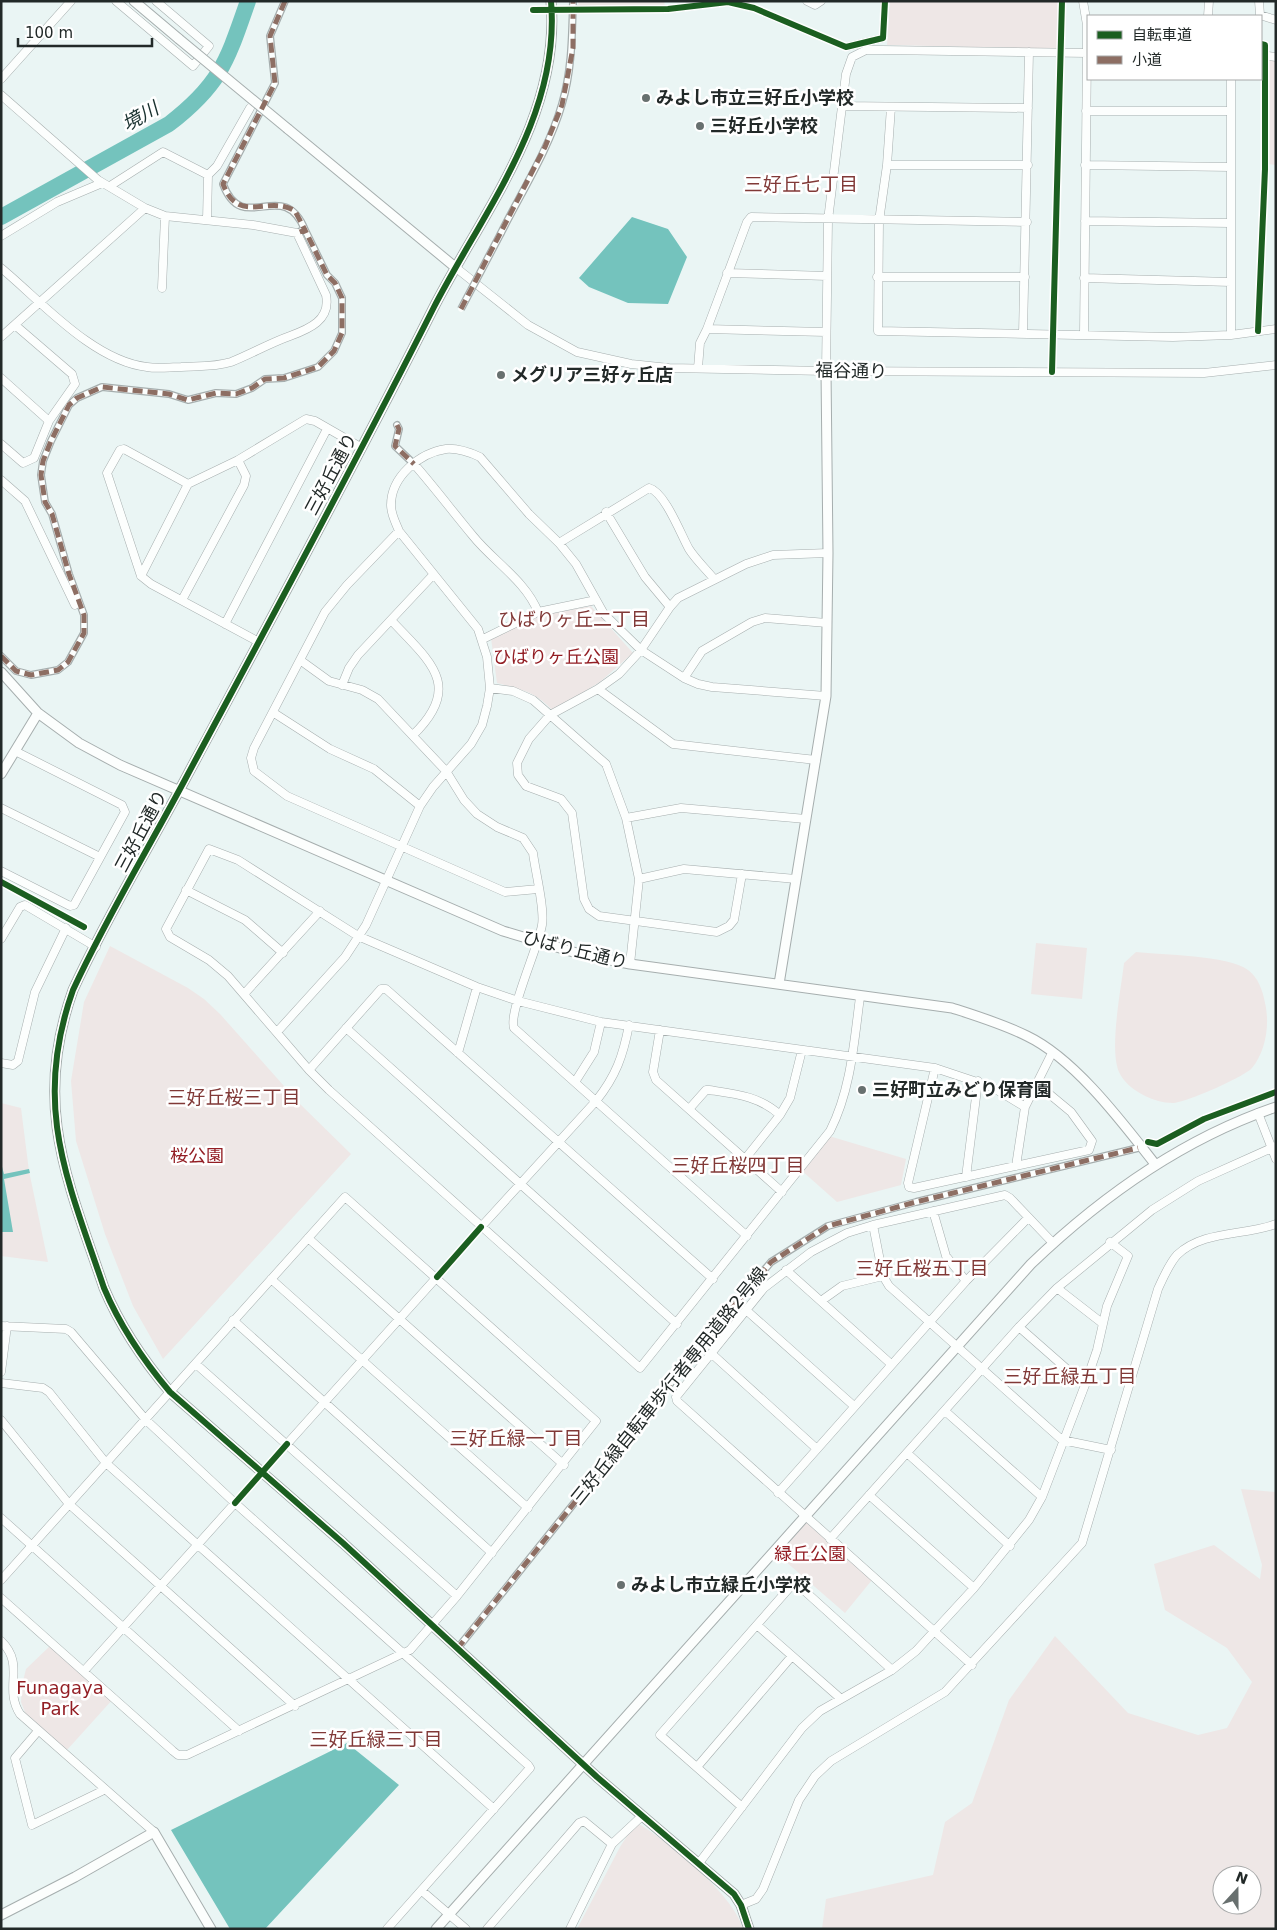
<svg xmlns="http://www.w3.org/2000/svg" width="1277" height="1930" font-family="'DejaVu Sans','Noto Sans JP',sans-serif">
  <rect width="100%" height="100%" fill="#eaf5f4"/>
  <path fill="#eee7e6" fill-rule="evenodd" d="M578,1H664L665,6L579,9Z
    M890,1H1059L1058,49L887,45Z
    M1269,60L1276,61V165L1268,164Z
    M591,606L633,653L600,682L553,711C536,692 520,689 497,683L491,638L543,615Z
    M1036,943L1087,948L1082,999L1031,994Z
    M110,946L188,988L204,999L220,1014L300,1104L351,1154L163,1359L133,1306L105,1234L76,1141L71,1081L84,1002Z
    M1136,952C1162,955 1228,955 1248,970C1258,977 1263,991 1265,1003C1270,1024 1266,1051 1252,1068C1244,1077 1185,1103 1173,1103C1154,1103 1127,1090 1119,1072C1109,1049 1121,990 1124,963Z
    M1,1103L21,1108L29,1171L48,1262L1,1256Z
    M829,1136L906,1159L901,1185L837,1202L801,1170Z
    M1241,1489L1276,1492V1929H822L826,1899L933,1875L945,1822L972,1803L1009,1700L1055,1636L1128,1713L1198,1735L1227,1728L1252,1682L1227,1648L1165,1610L1154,1564L1214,1545L1260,1579L1262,1565ZM1222,1875H1252V1905H1222Z
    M806,1520L872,1580L845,1613L777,1554Z
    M51,1645L113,1699L67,1750L26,1715L21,1702L22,1685L26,1669Z
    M636,1822C667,1841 734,1894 743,1929H577L620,1847Z"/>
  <path fill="#74c3bd" d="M632,217L668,229L687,257L668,304L628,303L589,287L579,278Z
    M1,1163L4,1174L29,1169L30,1173L4,1179L13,1232H1Z
    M347,1743L399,1785L265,1929H230L171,1830Z"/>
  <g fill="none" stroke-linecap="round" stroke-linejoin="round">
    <path stroke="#74c3bd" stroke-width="16" d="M1,217L169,124C221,84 227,61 248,1"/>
    <g stroke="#a6aeae" stroke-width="8">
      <path id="pedestrian" d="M285,1L270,36L275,83L223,184C243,238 283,175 305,230L301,231
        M573,9H668L728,2L754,8L846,47L883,38L885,1
        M501,233C522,191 549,149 562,104C572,70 572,36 573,1
        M397,425L399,429L395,446L414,464
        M1,656L16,671L31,675L58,670L68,662L84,633V615L69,574L52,514L45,502L41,475L43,461L51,441L69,405L77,398L102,387L169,394L188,400L216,393L236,394L252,388L265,379L284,378L318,367L334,351L342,333V298L335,283L327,275L305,230
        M457,1649L706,1339L771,1262L828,1226L916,1202L1138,1148"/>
    </g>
    <g stroke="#a6aeae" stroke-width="9">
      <path id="minor" d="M116,1L193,66L209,46L156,1
        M807,1L815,5L821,1
        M1083,1L1087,25V53L1084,334
        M1259,1L1260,15L1276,20
        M1208,16L1209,1
        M1261,55L1276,57
        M1,79L71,1
        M1,95L98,180L145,208L165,216L253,225L297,233L326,295C331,320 309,329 290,336C270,343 251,354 231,362C215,367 198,366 181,367C170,367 158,369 147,367C93,361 41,301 1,268
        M842,106L1028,108
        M891,107L887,165L879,221L878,331L1173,337L1231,335L1276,329
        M1086,111H1231
        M887,165H1028
        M1085,165L1231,167
        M110,186L163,152L208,175
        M207,220L208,175L217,166L250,108
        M1085,221L1230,223
        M1,236L57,202L102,183
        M455,267L528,325L577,352L631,364L669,368L826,371L1204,373L1276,365
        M727,273L827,276
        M877,277H1025
        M1084,278L1231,282
        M162,288L165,216
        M707,329L826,332
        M1023,334L1029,52
        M1231,335V79
        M1,337L145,208
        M698,368L700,343L707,329L747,222L751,217L1027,222
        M826,371L828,220L846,74L852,57L866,50H882L1088,53
        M1,378L49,421
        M1,444L23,463L34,458L49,421L75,384L72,374L15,325
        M414,464C435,488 453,512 473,536C493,561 526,581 538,612
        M1,480L25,501L75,605
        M606,512L645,577L670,607
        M399,531L347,585L325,612L254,748L251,758L254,771L287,796L505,892L538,889
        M559,543L649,488C665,492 681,535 689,549C696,560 706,569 714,579
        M141,576L188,484
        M182,600L244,485L246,476L238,460
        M391,620C428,660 465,685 413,735
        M225,624L327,429
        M483,639L538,612L596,600
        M259,642L151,584L141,576L107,473L120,450L124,449L188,484L238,460L306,419L315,421L362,448
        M300,660L329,681L362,690L378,699L446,771L464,800L477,814L497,827L523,838L533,853C535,870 545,909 542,925C539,945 508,1013 514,1028L747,1236
        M684,678L702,651L752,622L765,618L827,623
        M342,685L349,668L358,655L433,575
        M490,688L513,691L533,700L606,764L626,818L639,879L630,964
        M598,689L673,744L816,760
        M274,713L330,749L374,769L420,806
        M1,808L100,857
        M626,818L681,808L806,819
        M1,871L70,906L74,905L125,812L122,805L15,751
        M742,874L734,920L729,926L717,932L599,916L589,909L584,899L572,813L561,799L526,786L518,775L517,763L529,739L550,715L598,689L619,674L641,650L670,607L678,598L746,564L773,555L828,553
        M639,879L684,869L796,879
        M186,890L245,920L283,953
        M1,939L20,907L25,905L96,947
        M245,993L320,911
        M860,997C854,1042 851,1090 830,1131L640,1368L329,1090L309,1070L228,976L209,960L170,937L166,929L209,849L238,860L358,936L477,987L518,1001L601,1022L935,1068L992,1087L1025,1107
        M346,1028L677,1324
        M660,1030L653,1072L656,1080L782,1192
        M277,1032L345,957L366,925L420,806L433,787L471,744L482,725L487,706L490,688L487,657L478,629L399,531C396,523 391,515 391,505C391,477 419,453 446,449C458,448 469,452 480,457L529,514L559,543L576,564L604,614L641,650L684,678L698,684L712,687L826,696
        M458,1053L477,987
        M1,1063L13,1065L18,1061L35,992L66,928
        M935,1068L908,1183L909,1187L914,1188L1089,1150L1092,1141L1071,1112L1036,1083
        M309,1070L381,989H386L713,1279
        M575,1082L594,1052L601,1022
        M690,1108L706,1090H709C736,1094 759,1096 780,1115
        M1258,1113L1276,1159
        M745,1159L780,1115L790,1098L802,1050
        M1016,1166L1025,1107L1052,1053
        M966,1177L978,1081
        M933,1211L946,1256L966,1281
        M873,1225L883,1276L889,1286L1062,1440L1111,1450
        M481,1227L596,1101C616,1076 623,1056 629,1025
        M308,1238L564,1465
        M786,1270L891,1364
        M271,1279L528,1508
        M1057,1288L1102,1323
        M821,1301L842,1286L883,1276
        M746,1310L854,1406
        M233,1320L492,1553
        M1,1326L66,1329L71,1332L146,1420L235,1503L528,1765L530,1768L387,1929
        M1019,1327L1085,1385
        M712,1354L817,1449
        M196,1364L457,1596
        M1,1372L7,1326
        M1,1383L43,1388L49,1392L106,1463L494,1809
        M945,1411L1042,1497
        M1,1420L69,1504L295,1706
        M287,1444L437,1277
        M907,1453L1010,1546
        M778,1493L966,1281L1028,1218
        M869,1495L974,1588
        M1,1518L239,1731
        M830,1539L1019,1327L1057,1288L1152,1210L1198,1181L1276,1146
        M1,1580L345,1197L596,1421L457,1596L410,1650L187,1755H178L173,1751L1,1598
        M757,1625L840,1698
        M1,1641C26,1665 3,1688 20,1714L154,1832
        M972,1665L677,1401L676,1397L764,1288L811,1252L847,1233L873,1225L1005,1195L1010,1198L1053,1243
        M84,1671L235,1503
        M38,1731L15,1758L32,1825L104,1790
        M697,1767L792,1656
        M742,1807L660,1735L791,1586L797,1584L892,1670
        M699,1863L802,1728L820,1711L892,1670L916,1651L974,1588L1029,1520L1042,1497L1085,1385L1097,1350L1107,1306L1128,1256L1110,1242
        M422,1891L466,1929
        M741,1905L756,1899L763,1889L799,1800L815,1776L831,1761L945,1692L1082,1543L1158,1289C1163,1278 1169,1264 1177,1255C1203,1230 1244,1236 1276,1224
        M487,1929L579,1823L584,1821L612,1844
        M570,1929L612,1844L642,1816"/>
    </g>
    <g stroke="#a6aeae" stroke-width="11">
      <path id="tertiary" d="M134,1L179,39
        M551,1C561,116 484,210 434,307C355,464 271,619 188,774C150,846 107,916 73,990C32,1105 67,1179 104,1288C120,1326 143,1360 170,1392L343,1543L597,1777L734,1894L741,1905L749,1929
        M288,129L455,267
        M1,672L38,713L79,743L120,765L503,931L580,954L630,964L952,1008C977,1016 1003,1024 1027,1036C1075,1059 1122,1122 1155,1164
        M1,774L38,713
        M779,984L826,696L828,553L826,371
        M1,1915L75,1877L154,1832L211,1929
        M436,1929L1031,1264C1102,1196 1182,1139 1276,1107"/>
    </g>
    <use href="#pedestrian" stroke="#fcfefd" stroke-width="5.5"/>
    <use href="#minor" stroke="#fcfefd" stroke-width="8"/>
    <use href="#tertiary" stroke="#fcfefd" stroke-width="9"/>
    <g stroke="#a6aeae" stroke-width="8" stroke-linecap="butt">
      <path id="pedestrian-bridge" d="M461,309L501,233"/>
    </g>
    <g stroke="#a6aeae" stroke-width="11" stroke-linecap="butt">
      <path id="tertiary-bridge" d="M179,39L288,129"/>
    </g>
    <use href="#pedestrian-bridge" stroke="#fcfefd" stroke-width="5.5"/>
    <use href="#tertiary-bridge" stroke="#fcfefd" stroke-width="9"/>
    <path stroke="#8d6e63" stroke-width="5" stroke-dasharray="10 5" stroke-linecap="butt" d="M285,1L270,36L275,83L223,184C239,226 268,194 295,211L305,230L297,233
      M461,309L545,147L562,105L573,48V1
      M397,425L399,429L395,446L414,464
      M1,656L16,671L31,675L58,670L68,662L84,633V615L69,574L52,514L45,502L41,475L43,461L51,441L69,405L77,398L102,387L169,394L188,400L216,393L236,394L252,388L265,379L284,378L318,367L334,351L342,333V298L335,283L327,275L305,230
      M457,1649L706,1339L771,1262L828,1226L916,1202L1138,1148"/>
    <g stroke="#fff" stroke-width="9">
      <path id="cycleway" d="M551,1C561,116 484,210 434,307C355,464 271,619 188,774C150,846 107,916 73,990C32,1105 67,1179 104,1288C120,1326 143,1360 170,1392L343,1543L597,1777L734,1894L741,1905L749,1929
        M533,10L668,9L728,2L754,8L846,47L883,38L885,1
        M1258,331L1265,169V45L1261,44
        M1052,372L1062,1
        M1,882L84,927
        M1148,1142L1157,1144L1204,1119L1276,1092
        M437,1277L481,1227
        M235,1503L287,1444"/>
    </g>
    <use href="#cycleway" stroke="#1b5e20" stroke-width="6"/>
  </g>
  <g fill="#68706f" stroke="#fff" stroke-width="2">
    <circle cx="646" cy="98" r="5"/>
    <circle cx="700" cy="126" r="5"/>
    <circle cx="501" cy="375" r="5"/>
    <circle cx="862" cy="1090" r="5"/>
    <circle cx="621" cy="1585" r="5"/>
  </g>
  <g text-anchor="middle" stroke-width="5" stroke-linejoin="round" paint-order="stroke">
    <g font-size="18" font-weight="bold" fill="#222928" stroke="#fff" text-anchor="start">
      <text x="656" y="104">みよし市立三好丘小学校</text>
      <text x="710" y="132">三好丘小学校</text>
      <text x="511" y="381">メグリア三好ヶ丘店</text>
      <text x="872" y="1096">三好町立みどり保育園</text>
      <text x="631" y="1591">みよし市立緑丘小学校</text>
    </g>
    <g font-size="18" fill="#222928" stroke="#fff">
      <text transform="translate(851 371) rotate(1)" y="6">福谷通り</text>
      <text transform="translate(331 474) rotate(-62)" y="6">三好丘通り</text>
      <text transform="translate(141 831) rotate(-62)" y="6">三好丘通り</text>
      <text transform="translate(575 950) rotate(14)" y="6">ひばり丘通り</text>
      <text transform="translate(669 1386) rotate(-51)" y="6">三好丘緑自転車歩行者専用道路2号線</text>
    </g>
    <g font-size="18" fill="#931e24" stroke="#fff">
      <text x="556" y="663">ひばりヶ丘公園</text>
      <text x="197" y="1162">桜公園</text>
      <text x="810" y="1560">緑丘公園</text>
      <text x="60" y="1694">Funagaya<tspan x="60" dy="21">Park</tspan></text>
    </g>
    <g font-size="19" font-style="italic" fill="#19312f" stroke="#fff">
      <text transform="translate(140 116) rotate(-30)" y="7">境川</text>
    </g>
    <g font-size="19" fill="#813937" stroke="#fff">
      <text x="801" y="191">三好丘七丁目</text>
      <text x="574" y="626">ひばりヶ丘二丁目</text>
      <text x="234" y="1104">三好丘桜三丁目</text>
      <text x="738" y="1172">三好丘桜四丁目</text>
      <text x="922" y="1275">三好丘桜五丁目</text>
      <text x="1070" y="1383">三好丘緑五丁目</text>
      <text x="516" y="1445">三好丘緑一丁目</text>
      <text x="376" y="1746">三好丘緑三丁目</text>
    </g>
  </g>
  <rect width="1277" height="1930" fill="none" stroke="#222928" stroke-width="5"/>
  <rect x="1087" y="15" width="175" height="65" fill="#ffffff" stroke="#a7a9a9"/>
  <rect x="1097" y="31" width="25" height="8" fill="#1b5e20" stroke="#a7a9a9"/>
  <text x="1132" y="40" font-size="15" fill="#222928">自転車道</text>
  <rect x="1097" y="56" width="25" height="8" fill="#8d6e63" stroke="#a7a9a9"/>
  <text x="1132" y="65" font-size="15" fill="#222928">小道</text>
  <g transform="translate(1237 1890) rotate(21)"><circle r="24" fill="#ffffff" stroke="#a7a9a9"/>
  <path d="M0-4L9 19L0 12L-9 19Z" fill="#68706f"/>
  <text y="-8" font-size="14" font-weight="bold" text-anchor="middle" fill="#222928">N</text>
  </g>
  <path d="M18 38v8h134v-8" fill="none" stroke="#222928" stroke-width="2.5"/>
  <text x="25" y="38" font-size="15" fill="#222928" stroke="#ffffff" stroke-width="4" paint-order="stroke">100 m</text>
</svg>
